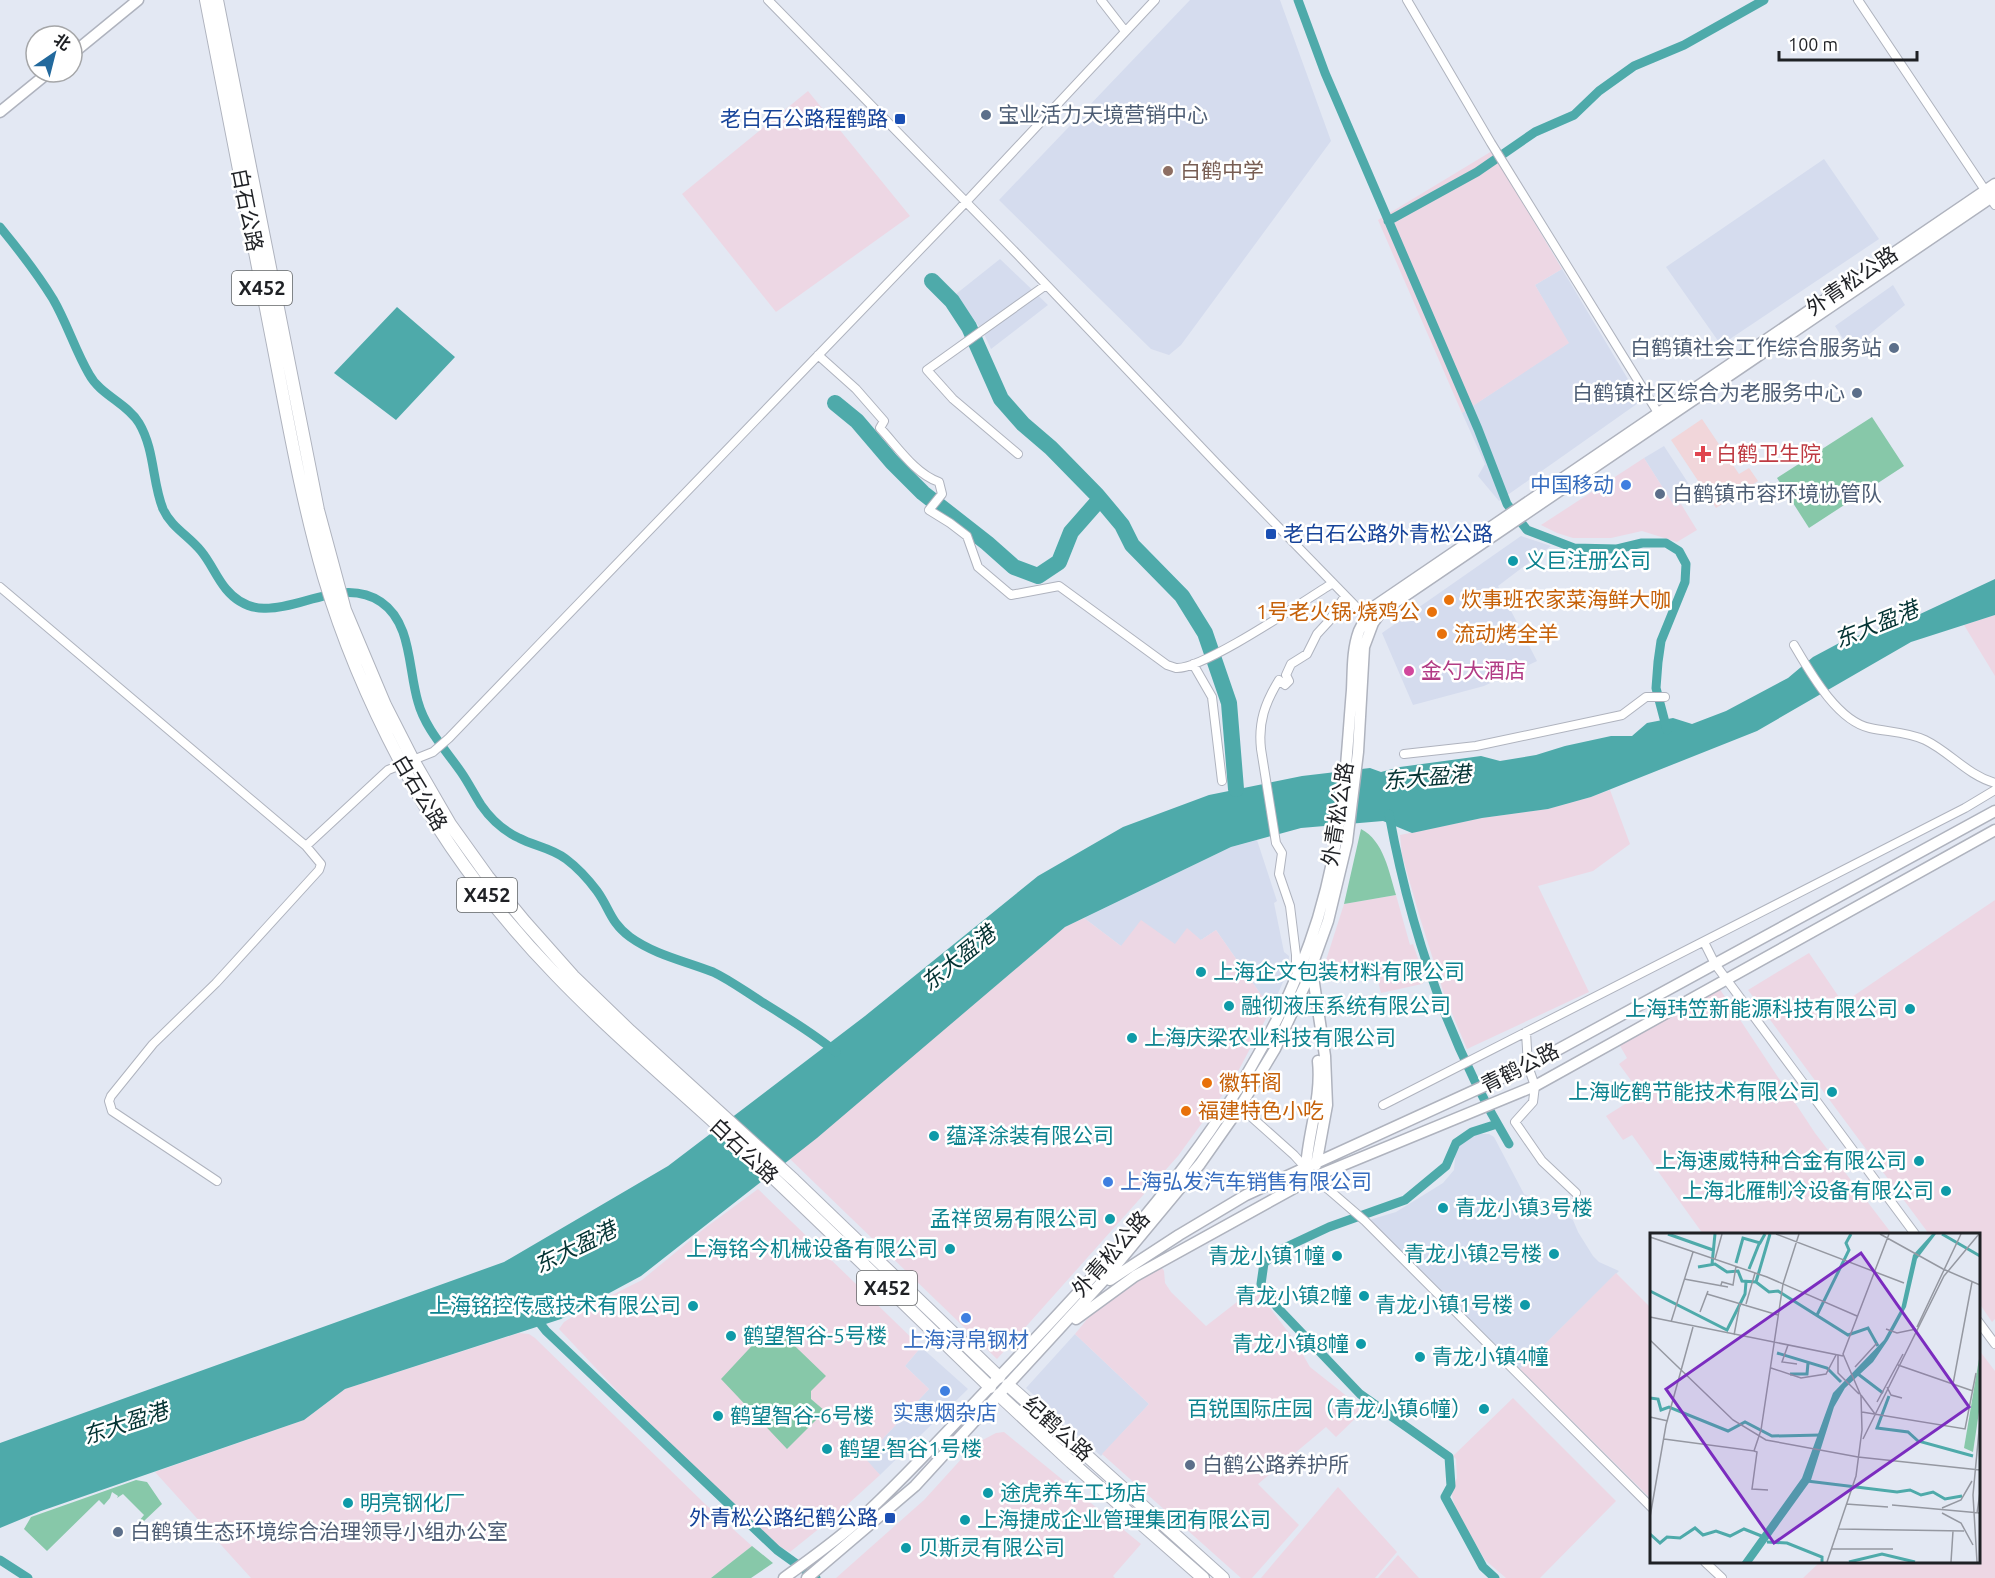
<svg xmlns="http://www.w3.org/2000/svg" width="1995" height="1578" font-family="Ubuntu,'Noto Sans SC',sans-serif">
  <rect width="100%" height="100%" fill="#e3e8f3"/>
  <path fill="#d5dcee" d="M1190,0H1280L1331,141L1181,345L1169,355L1151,349L999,200Z
    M1824,159L1879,239L1721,345L1666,267Z
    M1000,259L1048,305L991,349L983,332L956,294Z
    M1562,269L1641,401L1499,501L1478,476L1485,464L1462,413L1568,343L1535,285Z
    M1893,285L1905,305L1850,350L1835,326Z
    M1664,446L1696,495L1675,507L1644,458Z
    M1521,536L1551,546L1498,586L1537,661L1484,686L1413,705L1382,633Z
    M1257,840L1277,901L1274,903L1284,952L1289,956L1288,971L1271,1009L1216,930L1201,940L1175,945L1121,946L1084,918L1231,847Z
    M1478,1134H1489L1494,1137L1524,1194L1573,1220L1578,1232L1593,1256L1599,1262L1619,1271L1519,1370L1369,1220L1396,1212L1443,1183L1454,1170L1456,1146L1471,1135Z
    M1075,1334L1149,1404L1101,1456L1026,1388Z
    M921,1347L968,1389L880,1475L864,1459L929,1389L905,1366Z"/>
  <path fill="#edd7e4" d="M808,91L910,216L776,312L682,194Z
    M1492,151L1562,269L1535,285L1569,343L1462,413L1378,220Z
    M1644,458L1675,507L1681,504L1697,530L1677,542L1642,531L1611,538H1573L1557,533L1541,525Z
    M1995,615V676L1964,625Z
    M1610,790L1630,844L1593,871L1538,886L1589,992L1467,1049L1445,997L1420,918L1402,855L1400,835L1482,818L1548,809L1591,797Z
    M1396,895L1410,945L1413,944L1425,978L1424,982L1422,984L1381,993L1375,970L1320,979L1344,904Z
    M1995,900V1319L1992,1322L1979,1303L1978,1234H1929L1748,990L1809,953L1843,1003Z
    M1084,918L1121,946L1141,920L1175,944L1187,928L1201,940L1216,930L1271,1009L1234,1079L1178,1156L997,1359L790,1159L1065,927Z
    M1719,988L1815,1133L1892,1234H1703L1632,1135L1623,1140L1606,1116L1641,1094L1619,1064L1627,1058L1619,1044Z
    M758,1189L921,1347L905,1366L929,1389L865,1458L880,1475L836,1515L790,1552L778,1546L686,1459L624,1398L559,1329L564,1322L588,1307L642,1280L705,1228Z
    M1161,1266L1164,1271L1165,1283L1171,1292L1206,1326L1255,1288L1295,1341L1310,1367L1358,1405L1360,1414L1336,1437L1326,1427L1258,1484L1299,1525L1252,1578H1241L1102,1454L1149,1404L1075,1334L1096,1308Z
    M1616,1273L1651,1308V1499L1520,1369Z
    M519,1333L529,1334L535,1338L705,1504L752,1546L711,1578H251L155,1472L304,1420L345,1389Z
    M1979,1350L1995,1371V1578H1803L1820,1562H1978Z
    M1513,1398L1616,1501L1540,1578H1506L1485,1560L1456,1510L1452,1496V1488L1457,1478L1456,1459L1453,1456Z
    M1004,1432L1141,1544L1113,1576L1115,1578H836L924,1500L975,1444L996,1433Z
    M1338,1487L1397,1552L1375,1578H1261Z
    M1398,1555L1419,1578H1378Z"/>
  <path fill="#f1d6da" d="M1702,419L1739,474L1749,468L1758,481L1716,508L1671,440Z"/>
  <path fill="#87c8a9" d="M1872,417L1904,466L1809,528L1777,478Z
    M1361,829C1384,841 1389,872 1396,895L1344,904Z
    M772,1324L826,1376L811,1391V1399L825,1411L787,1449L721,1379Z
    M136,1480L147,1482L162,1504L144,1521H139L144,1515L123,1494L117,1498L118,1496L112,1492L110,1498L104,1505L99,1500L47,1551L24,1529L31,1517Z
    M752,1546L773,1563L751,1578H711Z"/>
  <path fill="#4eaaaa" d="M397,307L455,357L396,420L334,373Z
    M1995,579V615L1911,642L1757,731L1591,797L1548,809L1482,818L1412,833L1383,821L1301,828L1231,847L1065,927L817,1138L641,1276L561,1319L345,1389L304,1420L41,1511L0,1528V1443L504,1262L668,1166L865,1016L1038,876L1123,827L1209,795L1302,776L1370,768L1381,772L1400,767L1481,756L1500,761L1536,755L1565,746L1611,736H1632L1647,723L1673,718L1692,724L1726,711L1788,678L1813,657L1843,641L1918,615Z"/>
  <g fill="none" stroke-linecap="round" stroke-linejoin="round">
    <path stroke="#4eaaaa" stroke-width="9" d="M1298,0L1325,73L1478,429L1507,504L1527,530L1574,548L1617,549L1642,543H1666L1679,551L1686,564L1685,582L1661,641L1658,662L1656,688L1667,730
      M1388,221L1477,172L1535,132L1574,115L1599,91L1634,66L1684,45L1764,0
      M0,227C19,250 37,273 53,299C67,323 75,350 89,374C100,395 127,403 139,423C155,450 152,482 163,509C171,527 189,536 201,551C211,563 216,577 226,589C269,641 330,568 381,602C412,623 408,669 418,702C425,728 445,749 461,772C468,782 474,794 481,805C490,818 504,831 519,838C534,846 552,848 566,859C578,868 588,879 597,891C610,909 610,922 630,937C655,955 685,961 713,972C730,980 746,992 762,1002C788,1018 813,1033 836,1052
      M1389,814C1410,929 1449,1044 1509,1144
      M535,1317L546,1331L777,1550L816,1578
      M0,1560L28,1578
      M1495,1578L1483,1567L1445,1497L1451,1486L1449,1457L1360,1394L1277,1307L1261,1284L1264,1263L1282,1249L1329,1227L1405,1200L1446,1166L1456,1143L1472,1132L1497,1124"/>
    <path stroke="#4eaaaa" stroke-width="16" d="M932,281L952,301L969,327L1001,399L1023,424L1051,448L1097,495L1122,525L1132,545L1182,596L1205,633L1229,703L1236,789
      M835,403L857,421L892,462L923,493L987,543L1014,567L1038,576L1059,562L1071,532L1100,499"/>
    <g stroke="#afb3be" stroke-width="10">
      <path id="street" d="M768,0L1017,254L1218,465L1370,621
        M1101,0L1125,31
        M1407,0L1491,143L1660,416
        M1858,0L1995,205
        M818,355L856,389L884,421L880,428C897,446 915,474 939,482L942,494L929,510L950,523L967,536L978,567L1011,595L1059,586L1167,665C1170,666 1173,667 1176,668C1203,670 1305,600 1333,583
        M1018,454L953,399L927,370L1046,285
        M0,587L306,846L388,770L433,752L449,738L965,203L1155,0
        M1794,645C1810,672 1837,721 1870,728C1888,732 1908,732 1925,740C1950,752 1967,775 1995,783
        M1193,664L1212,697L1222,781
        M1404,754L1476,746L1622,715L1646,697H1665
        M1704,942L1715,964L1915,1234
        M1296,970V955L1290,906L1279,874L1282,853L1276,843L1261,749C1258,722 1265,703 1279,680L1285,685L1289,681L1286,675L1291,664L1307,654L1317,634L1329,621L1345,596
        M1526,1032L1528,1066L1535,1086L1533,1102L1515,1122L1542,1161L1576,1193
        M1238,1105L1294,1155L1314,1177L1365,1221L1652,1508
        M1383,1105L1965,808L1995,790
        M217,1181L112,1111L109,1101L111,1096L153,1044L216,983L319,870L321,864L306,846
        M1978,1321L1995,1344
        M1705,1562L1722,1578"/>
    </g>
    <g stroke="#afb3be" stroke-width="13">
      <path id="secondary" d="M72,54L138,0
        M0,112L49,72
        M1312,970L1325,1056L1327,1105L1316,1165
        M1306,1168C1308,1132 1322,1098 1318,1061
        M1110,1280L1179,1235L1246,1195L1528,1066L1995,811
        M1076,1319L1135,1276L1314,1177L1535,1086L1995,830
        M784,1578C810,1559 836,1541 859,1520C909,1474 954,1424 1000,1376C1128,1241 1262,1099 1318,918C1330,878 1338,837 1343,796C1347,761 1349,725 1352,690C1353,670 1352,650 1359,631C1363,622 1369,614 1375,606L1995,184
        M807,1578L915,1486L1103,1281L1200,1164L1240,1107L1275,1049L1305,985L1328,921L1347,842L1358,752L1364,647L1373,623L1381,612L1995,195"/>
    </g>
    <g stroke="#afb3be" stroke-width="14">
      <path id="primary" d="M206,0C228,111 249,223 271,334C287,415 301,498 324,577C343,641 369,702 400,761C440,839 495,912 556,975C606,1027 661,1074 714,1122C808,1209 898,1298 990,1387
        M217,0L318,510L345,610L385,705L413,760L450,824L488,877L525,922L573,976L630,1031L794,1180L999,1377
        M1008,1385L1223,1578
        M999,1395L1071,1462L1203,1578"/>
    </g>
    <use href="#street" stroke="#fff" stroke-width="8"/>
    <use href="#secondary" stroke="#fff" stroke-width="10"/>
    <use href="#primary" stroke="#fff" stroke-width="12"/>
  </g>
  <g fill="#5c6f8a" stroke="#fff" stroke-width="2">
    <circle cx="986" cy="115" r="6"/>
    <circle cx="1894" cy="348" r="6"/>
    <circle cx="1857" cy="393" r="6"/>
    <circle cx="1660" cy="494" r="6"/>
    <circle cx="1190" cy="1465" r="6"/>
    <circle cx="118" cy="1532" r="6"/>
  </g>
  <g fill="#1a4fb4" stroke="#fff" stroke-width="2">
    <rect x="894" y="113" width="12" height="12" rx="3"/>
    <rect x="1265" y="528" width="12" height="12" rx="3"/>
    <rect x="884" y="1512" width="12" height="12" rx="3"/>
  </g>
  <circle fill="#8d6e63" stroke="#fff" stroke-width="2" cx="1168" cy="171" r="6"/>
  <path fill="#e0444e" stroke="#fff" stroke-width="2" d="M1700 445h6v6h6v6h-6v6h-6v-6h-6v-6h6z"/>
  <g fill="#3f7fe0" stroke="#fff" stroke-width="2">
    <circle cx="1626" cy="485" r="6"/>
    <circle cx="1108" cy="1182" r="6"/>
    <circle cx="966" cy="1318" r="6"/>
    <circle cx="945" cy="1391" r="6"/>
  </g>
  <g fill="#0f9aa8" stroke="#fff" stroke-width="2">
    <circle cx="1513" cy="561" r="6"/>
    <circle cx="1201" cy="972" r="6"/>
    <circle cx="1229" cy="1006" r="6"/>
    <circle cx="1910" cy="1009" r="6"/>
    <circle cx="1132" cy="1038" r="6"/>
    <circle cx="1832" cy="1092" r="6"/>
    <circle cx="934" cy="1136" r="6"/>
    <circle cx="1919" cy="1161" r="6"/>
    <circle cx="1946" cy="1191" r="6"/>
    <circle cx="1443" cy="1208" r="6"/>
    <circle cx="1110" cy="1219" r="6"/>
    <circle cx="950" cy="1249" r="6"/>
    <circle cx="1554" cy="1254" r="6"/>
    <circle cx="1337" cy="1256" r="6"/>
    <circle cx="1364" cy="1296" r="6"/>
    <circle cx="1525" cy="1305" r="6"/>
    <circle cx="693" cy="1306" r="6"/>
    <circle cx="731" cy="1336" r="6"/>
    <circle cx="1361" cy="1344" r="6"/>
    <circle cx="1420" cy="1357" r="6"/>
    <circle cx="1484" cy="1409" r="6"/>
    <circle cx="718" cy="1416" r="6"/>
    <circle cx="827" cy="1449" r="6"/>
    <circle cx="988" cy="1493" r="6"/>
    <circle cx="348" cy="1503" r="6"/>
    <circle cx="965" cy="1520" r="6"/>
    <circle cx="906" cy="1548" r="6"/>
  </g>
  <g fill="#e8710a" stroke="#fff" stroke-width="2">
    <circle cx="1449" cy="600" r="6"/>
    <circle cx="1432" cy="612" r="6"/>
    <circle cx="1442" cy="634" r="6"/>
    <circle cx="1207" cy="1083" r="6"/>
    <circle cx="1186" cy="1111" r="6"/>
  </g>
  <circle fill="#d1479c" stroke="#fff" stroke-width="2" cx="1409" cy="671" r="6"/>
  <g text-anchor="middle" stroke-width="5" stroke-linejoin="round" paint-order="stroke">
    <g fill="#fff" stroke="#626466" stroke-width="1.5">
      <rect x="232" y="271" width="60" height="34" rx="4.5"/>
      <rect x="457" y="878" width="60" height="34" rx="4.5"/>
      <rect x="857" y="1271" width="60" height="34" rx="4.5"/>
    </g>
    <g font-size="20" font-weight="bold" fill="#1f2125">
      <text x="262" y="295">X452</text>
      <text x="487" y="902">X452</text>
      <text x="887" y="1295">X452</text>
    </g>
    <g font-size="21" fill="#4e5e75" stroke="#fff" text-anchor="start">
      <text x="998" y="122">宝业活力天境营销中心</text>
      <text x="1882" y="355" text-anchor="end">白鹤镇社会工作综合服务站</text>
      <text x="1845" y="400" text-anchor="end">白鹤镇社区综合为老服务中心</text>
      <text x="1672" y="501">白鹤镇市容环境协管队</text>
      <text x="1202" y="1472">白鹤公路养护所</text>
      <text x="130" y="1539">白鹤镇生态环境综合治理领导小组办公室</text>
    </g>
    <g font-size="21" fill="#164399" stroke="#fff" text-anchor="end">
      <text x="888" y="126">老白石公路程鹤路</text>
      <text x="1283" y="541" text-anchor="start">老白石公路外青松公路</text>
      <text x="878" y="1525">外青松公路纪鹤公路</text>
    </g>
    <g font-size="21" fill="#785e54" stroke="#fff" text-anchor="start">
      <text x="1180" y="178">白鹤中学</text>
    </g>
    <g font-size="21" fill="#1f2125" stroke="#fff">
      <text transform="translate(247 210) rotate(79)" y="7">白石公路</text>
      <text transform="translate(1852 281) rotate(-34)" y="7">外青松公路</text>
      <text transform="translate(420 793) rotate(59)" y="7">白石公路</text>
      <text transform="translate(1338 814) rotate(-81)" y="7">外青松公路</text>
      <text transform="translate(1520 1068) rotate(-27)" y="7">青鹤公路</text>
      <text transform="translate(744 1151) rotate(43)" y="7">白石公路</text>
      <text transform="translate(1111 1254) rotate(-49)" y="7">外青松公路</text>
      <text transform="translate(1058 1429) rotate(42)" y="7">纪鹤公路</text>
    </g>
    <g font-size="21" fill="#be3a42" stroke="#fff" text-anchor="start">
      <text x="1716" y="461">白鹤卫生院</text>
    </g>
    <g font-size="21" fill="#366cbe" stroke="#fff">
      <text x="1614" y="492" text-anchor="end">中国移动</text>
      <text x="1120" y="1189" text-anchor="start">上海弘发汽车销售有限公司</text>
      <text x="966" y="1347">上海浔帛钢材</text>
      <text x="945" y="1420">实惠烟杂店</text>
    </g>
    <g font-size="21" fill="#0d838f" stroke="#fff" text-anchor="start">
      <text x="1525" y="568">义巨注册公司</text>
      <text x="1213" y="979">上海企文包装材料有限公司</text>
      <text x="1241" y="1013">融彻液压系统有限公司</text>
      <text x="1898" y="1016" text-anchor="end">上海玮笠新能源科技有限公司</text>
      <text x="1144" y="1045">上海庆梁农业科技有限公司</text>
      <text x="1820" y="1099" text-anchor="end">上海屹鹤节能技术有限公司</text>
      <text x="946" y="1143">蕴泽涂装有限公司</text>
      <text x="1907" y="1168" text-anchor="end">上海速威特种合金有限公司</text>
      <text x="1934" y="1198" text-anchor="end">上海北雁制冷设备有限公司</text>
      <text x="1455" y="1215">青龙小镇3号楼</text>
      <text x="1098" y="1226" text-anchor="end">孟祥贸易有限公司</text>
      <text x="938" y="1256" text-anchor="end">上海铭今机械设备有限公司</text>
      <text x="1542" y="1261" text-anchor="end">青龙小镇2号楼</text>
      <text x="1325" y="1263" text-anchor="end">青龙小镇1幢</text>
      <text x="1352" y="1303" text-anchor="end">青龙小镇2幢</text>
      <text x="1513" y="1312" text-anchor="end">青龙小镇1号楼</text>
      <text x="681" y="1313" text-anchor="end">上海铭控传感技术有限公司</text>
      <text x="743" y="1343">鹤望智谷-5号楼</text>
      <text x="1349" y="1351" text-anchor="end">青龙小镇8幢</text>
      <text x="1432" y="1364">青龙小镇4幢</text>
      <text x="1472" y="1416" text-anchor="end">百锐国际庄园（青龙小镇6幢）</text>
      <text x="730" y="1423">鹤望智谷-6号楼</text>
      <text x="839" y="1456">鹤望·智谷1号楼</text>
      <text x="1000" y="1500">途虎养车工场店</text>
      <text x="360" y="1510">明亮钢化厂</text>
      <text x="977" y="1527">上海捷成企业管理集团有限公司</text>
      <text x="918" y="1555">贝斯灵有限公司</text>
    </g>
    <g font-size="21" fill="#c56008" stroke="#fff" text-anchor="start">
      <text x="1461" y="607">炊事班农家菜海鲜大咖</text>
      <text x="1420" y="619" text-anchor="end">1号老火锅·烧鸡公</text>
      <text x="1454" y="641">流动烤全羊</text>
      <text x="1219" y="1090">徽轩阁</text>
      <text x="1198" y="1118">福建特色小吃</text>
    </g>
    <g font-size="21" fill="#b23c85" stroke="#fff" text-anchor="start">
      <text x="1421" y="678">金勺大酒店</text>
    </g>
    <g font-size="22" font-style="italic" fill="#043333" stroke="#fff">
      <text transform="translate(1876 624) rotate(-22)" y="8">东大盈港</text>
      <text transform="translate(1427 777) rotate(-5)" y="8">东大盈港</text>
      <text transform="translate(958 958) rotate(-39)" y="8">东大盈港</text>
      <text transform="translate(575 1247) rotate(-26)" y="8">东大盈港</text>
      <text transform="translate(125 1423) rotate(-18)" y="8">东大盈港</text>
    </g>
  </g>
  <g transform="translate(1650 1233)">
    <rect width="330" height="330" fill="#e3e8f3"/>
    <path d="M330,120V172L323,219L314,215Z" fill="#87c8a9"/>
    <path d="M282,1H286L267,26L256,74L238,107L223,129L195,155L184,174L161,247L102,329H92L152,245L183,160L234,107L251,76L263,22Z" fill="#4eaaaa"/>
    <path fill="none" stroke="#4eaaaa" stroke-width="3" d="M18,1L63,17M292,1L330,23M86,30L93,5L110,10L115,1M62,31L65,1M48,34L65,31L77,39L88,38L92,48L106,49L119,59L128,58L198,102L218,95L228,113M99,36L109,11M106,49L120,1M0,58L77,97L95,61L96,49M167,82L199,17L196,10L201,1M127,120L177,135L191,149M140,141H157L158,130M208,141L233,160M239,163L227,195L258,199L268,208L323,223M0,165L8,166L11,177L19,174L78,198L95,189L122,203L171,202M157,248L247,259L260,257L271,262L283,259L295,266L312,263M0,301L10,310L17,304L30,305L45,295L53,302L66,298L80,303L94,296L114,304M117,309L137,310L172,324V329M199,329L232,321L265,329"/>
    <path fill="none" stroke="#9598a1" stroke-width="1.5" d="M126,1L254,50M230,1L293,36L330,52M0,4L117,44L207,83M65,26L72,1M34,46L78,54M71,52L72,49L83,52L86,33M57,61L128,82M96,71L105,40M50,79L58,58M0,84L193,123M21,89L43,19M267,94L311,1M236,96L247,100L266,96M84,102L90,71M0,107L83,187L116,207L208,224L330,237M138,112L132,129L147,131M188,122V140L209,161M248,132L323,158M205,134L227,110M121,135L151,145L176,141L186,122M303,151L322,49M237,154L241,162L252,165M211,162L225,181M227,169L253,121M212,179L315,196L326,140M0,184L18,188M14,206L104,218L111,197L133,51L149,1M213,206L294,43L329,1M104,218L107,219L102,256L118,257M196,271L238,274M242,272L330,280M292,275L311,267L322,248M292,280L311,290L323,312M327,280L330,259M0,284L16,192L43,94M189,296L314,298M182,316H243M177,329L206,243L212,197L211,163L193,121L239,1M301,329L303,298M327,329L323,262L330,187"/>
    <path fill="#7b2cbf" fill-opacity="0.15" stroke="#7b2cbf" stroke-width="3" d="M211,20L319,174L124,310L16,156Z"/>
    <rect width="330" height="330" fill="none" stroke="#1f2125" stroke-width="3"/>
  </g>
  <g transform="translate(54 54) rotate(35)"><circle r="28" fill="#ffffff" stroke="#a5a6a8" stroke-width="1.5"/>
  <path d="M0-4.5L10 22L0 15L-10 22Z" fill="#22699d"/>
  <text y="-9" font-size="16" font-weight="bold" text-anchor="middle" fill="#1f2125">北</text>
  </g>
  <path d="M1779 51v9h138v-9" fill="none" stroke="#1f2125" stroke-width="3"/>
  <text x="1788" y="51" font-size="18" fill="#1f2125" stroke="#ffffff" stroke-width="4.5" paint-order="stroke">100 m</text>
</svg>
